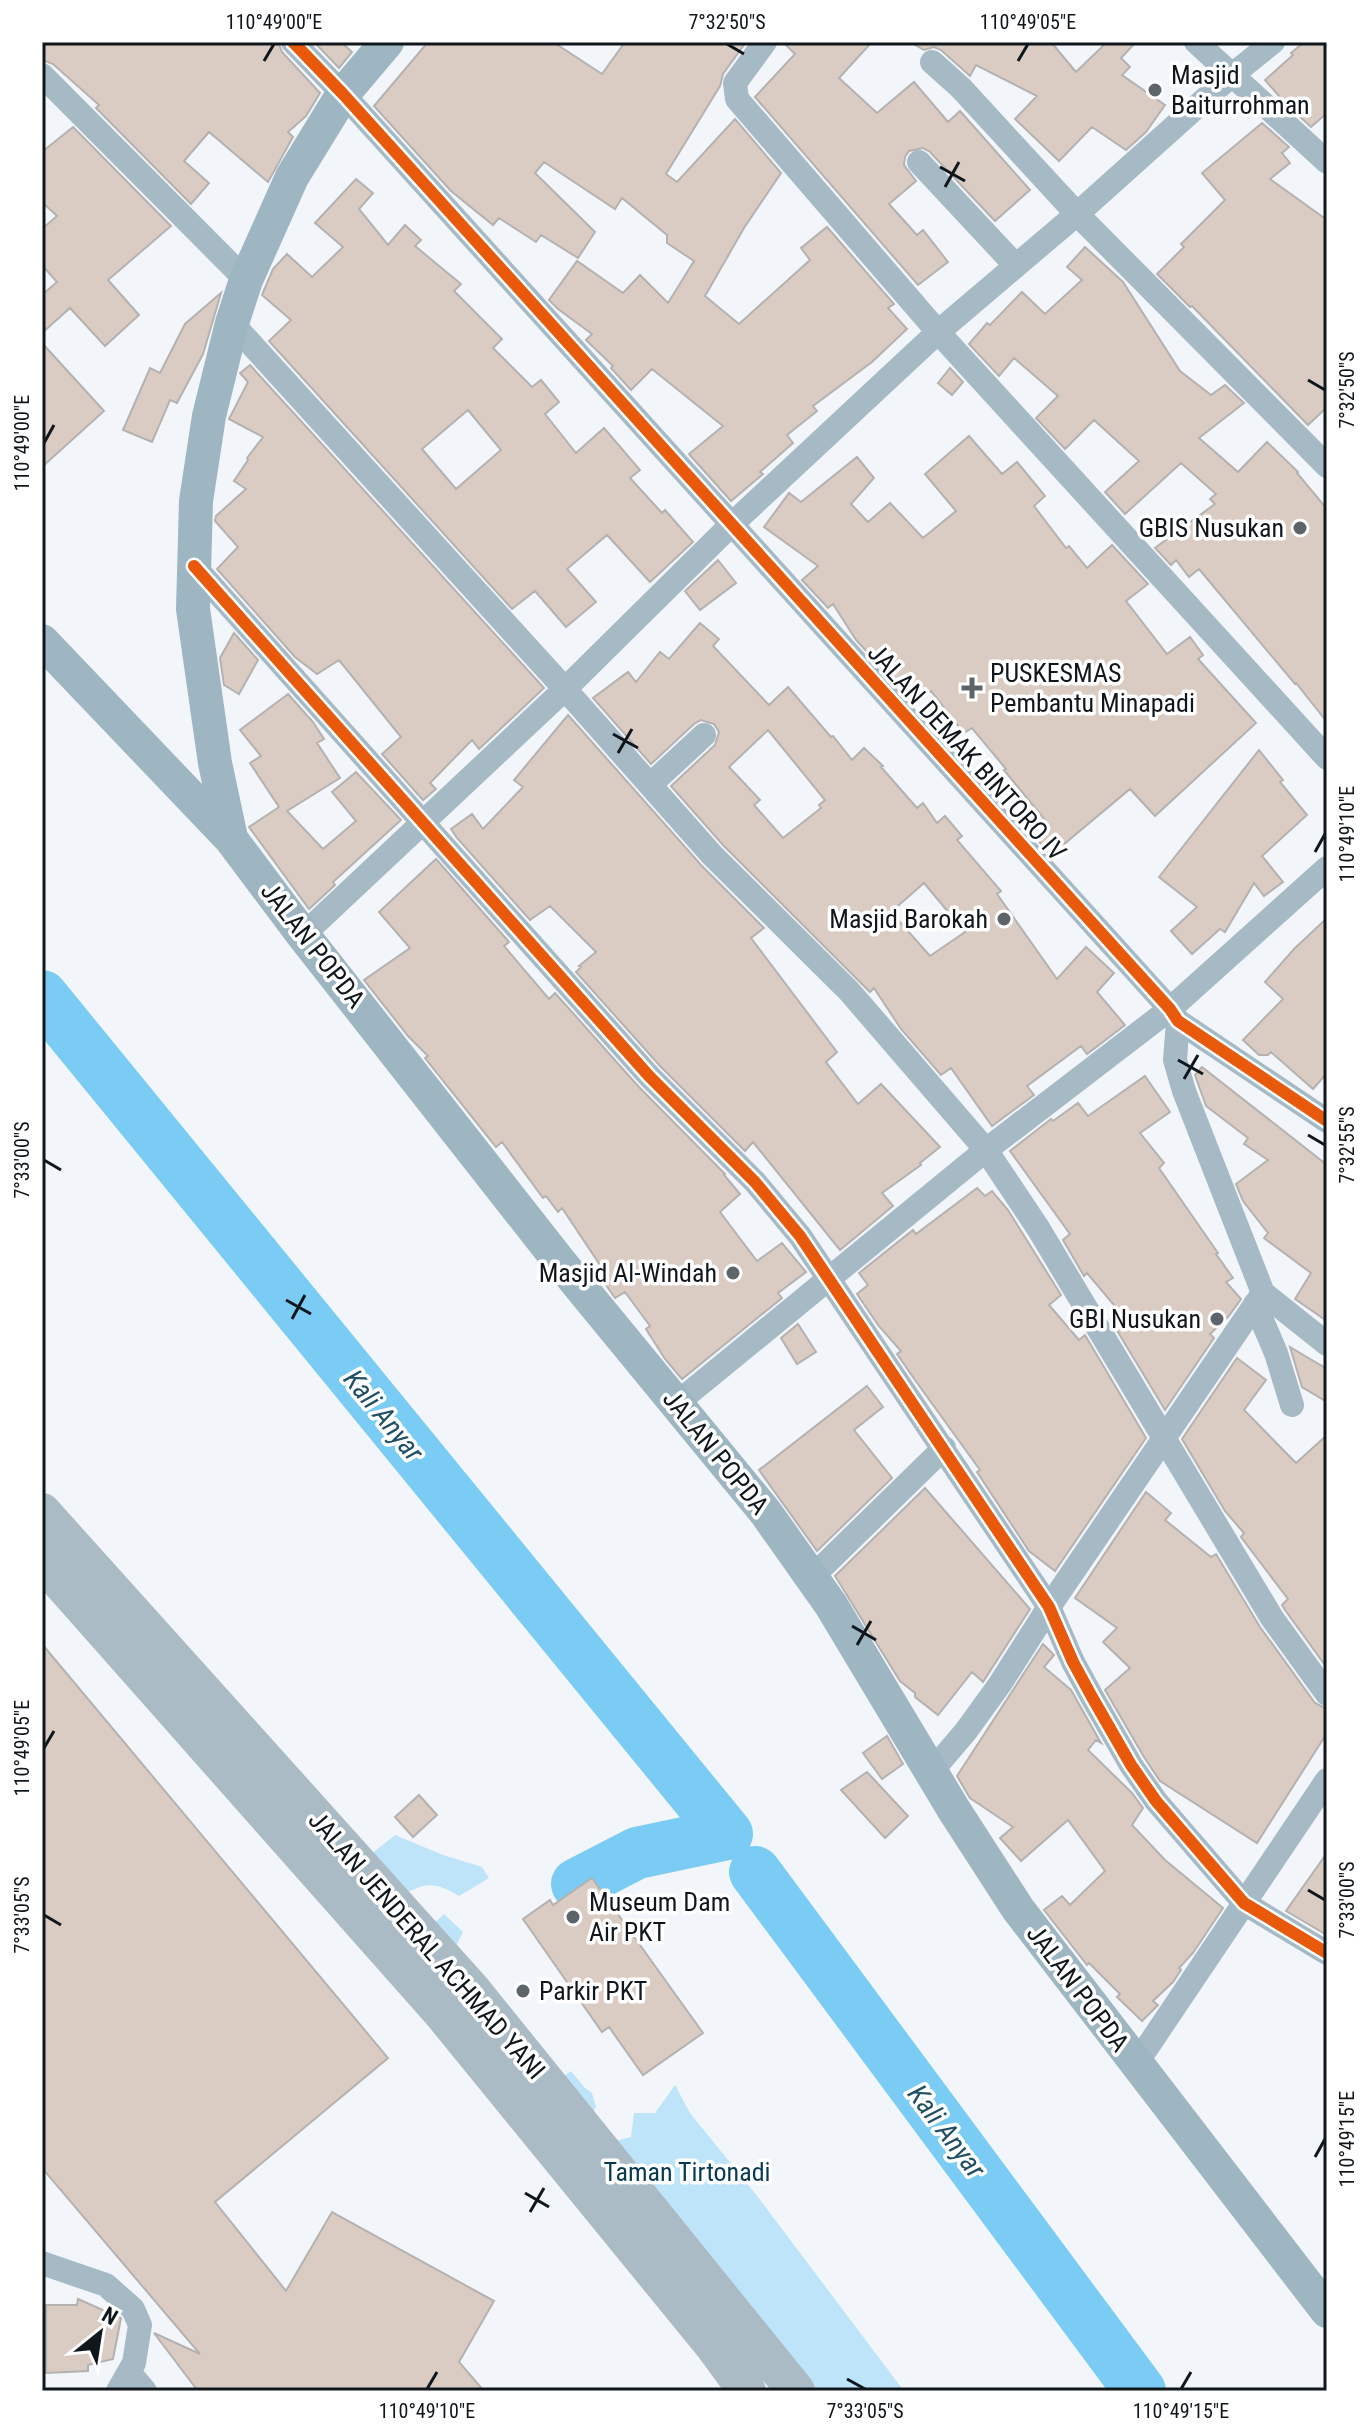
<svg xmlns="http://www.w3.org/2000/svg" width="1369" height="2433" font-family="'Roboto Condensed',sans-serif">
  <rect width="100%" height="100%" fill="#f2f6fa"/>
  <path fill="#bee4f9" d="M395,1835L443,1855L482,1867L489,1878L459,1896C437,1883 427,1881 405,1894L370,1855Z
    M444,1914L463,1932L456,1946L564,2076L571,2071L585,2088L592,2093L596,2107L590,2117L431,1926Z
    M675,2085L690,2113L754,2192L904,2391H808L611,2142L631,2137L634,2113H655Z"/>
  <g fill="none" stroke-linecap="round" stroke-linejoin="round">
    <path stroke="#7accf4" stroke-width="52" d="M42,996L727,1834L637,1853L577,1884
      M755,1872L1140,2391"/>
  </g>
  <path fill="#dbccc3" stroke="#b4b2b1" stroke-width="2" fill-rule="evenodd" d="M42,42H278L282,52L320,93L306,116L288,132L293,137L268,182L209,132L184,161L209,183L191,204L96,108L99,105L53,64L43,60Z
    M314,42H341L352,52L339,68Z
    M428,42H553L602,74L625,42H746L723,74L720,86L666,174L677,182L735,119L781,173L744,228L705,296L739,324L810,260L801,248L827,227L894,304L888,308L907,329L872,362L813,406L817,411L787,435L793,443L760,472L763,474L731,501L689,454L723,426L652,369L631,390L611,368L613,366L586,340L592,334L558,309L549,300L577,261L623,293L640,275L668,303L694,261L667,243V235L622,198L615,209L544,162L535,173L595,232L578,258L541,235L536,242L499,218L493,225L451,191L374,106Z
    M783,42H872L839,78L877,113L914,82L948,122L960,111L1030,190L995,221L930,152L923,148L909,151L905,157L904,165L916,181L889,204L917,235L923,230L948,262L918,285L755,97L795,54Z
    M910,42H1051L1076,72L1107,42H1136L1121,58L1130,67L1122,75L1165,105L1146,132L1126,150L1092,127L1059,161L1015,119L1037,96L976,65L970,76L941,50L934,47L924,50Z
    M1304,42H1327V113L1311,127L1285,103L1265,80L1293,55L1291,53Z
    M1262,123L1289,147L1282,153L1290,163L1270,179L1327,220V407L1308,425L1192,306L1190,307L1157,274L1184,247L1181,244L1225,200L1202,173Z
    M73,127L171,226L108,280L139,315L105,346L70,308L42,333V295L57,282L42,265V229L57,216L42,202V152Z
    M356,179L373,193L359,209L388,245L405,225L421,240L415,246L461,284L454,291L502,339L493,348L532,387L541,380L559,402L545,414L576,453L604,428L640,470L630,478L662,513L665,510L693,542L650,582L607,535L567,569L596,602L566,627L535,591L512,609L269,341L291,320L262,295L273,269L287,254L312,277L343,247L315,223ZM468,410L501,450L456,489L422,449Z
    M1085,247L1123,282L1180,371L1211,395L1225,385L1244,403L1199,438L1238,472L1267,442L1298,472L1297,473L1327,509V722L1296,683L1295,684L1199,569L1189,577L1176,560L1171,565L1155,548L1215,504L1210,499L1216,494L1181,463L1125,514L1105,492L1139,461L1094,420L1065,449L1036,418L1058,396L1014,358L999,376L969,344L987,323L990,325L1022,292L1045,314L1082,280L1067,267Z
    M221,293L203,354L177,403L170,400L152,442L123,430L150,368L160,373L185,324Z
    M42,343L104,411L42,467Z
    M250,365L544,688L479,749L472,740L430,783L436,789L423,800L382,754L401,737L339,660L317,674L295,657L217,569L238,547L215,521L216,516L246,489L234,481L248,460L247,458L263,437L229,419L248,382L240,373Z
    M950,368L963,382L952,395L938,383Z
    M969,436L1002,474L1017,462L1045,496L1034,506L1066,548L1069,546L1087,568L1112,545L1148,584L1126,601L1167,654L1190,637L1203,655L1198,659L1256,723L1155,816L1130,789L1051,855L1035,837L1049,825L1004,770L1006,769L972,728L964,733L931,691L915,704L856,640L833,604L828,608L802,580L818,566L764,527L789,493L801,502L857,457L874,478L851,504L868,522L890,503L923,538L956,511L925,474Z
    M718,560L736,583L700,610L685,591Z
    M700,623L719,639L713,646L769,705L788,687L831,737L833,736L852,760L864,748L883,766L881,767L917,808L923,803L937,823L945,816L962,836L957,840L1001,891L997,894L1057,979L1086,947L1114,973L1097,992L1125,1025L1087,1054L1081,1046L1027,1086L1034,1095L992,1126L951,1068L941,1075L901,1029L874,988L870,992L723,845L671,786L715,745L719,732L714,724L701,720L694,724L651,764L593,698L628,672L636,682L660,652L669,659ZM768,730L825,800L819,805L821,808L783,838L754,805L760,800L729,767ZM924,883L965,932L930,956L891,912Z
    M234,633L258,660L239,694L224,685L220,658Z
    M288,694L313,722L324,739L317,743L340,778L287,811L323,849L356,821L332,792L356,772L401,820L333,882L335,885L309,909L249,827L279,807L250,763L261,756L240,730Z
    M568,715L701,865L764,928L751,938L837,1052L826,1062L858,1104L881,1084L940,1147L920,1163L921,1165L882,1193L893,1206L840,1250L753,1142L745,1151L660,1066L576,972L581,967L579,966L596,952L550,906L530,920L457,838L451,829L472,814L483,829L523,787L514,780Z
    M1259,750L1283,780L1280,782L1307,815L1262,856L1283,882L1264,896L1254,883L1225,932L1220,929L1192,954L1171,931L1197,907L1159,877Z
    M436,859L509,942L504,946L549,999L555,993L638,1086L725,1174L724,1175L740,1194L720,1212L757,1261L782,1243L806,1272L778,1293L782,1298L682,1379L665,1359L646,1329L650,1326L625,1292L615,1298L599,1275L604,1271L562,1208L558,1212L546,1196L543,1198L502,1142L496,1147L425,1058L428,1056L408,1036L364,980L410,948L379,912Z
    M1327,918V1073L1313,1089L1271,1052L1268,1055H1259L1243,1040L1283,999L1265,982L1294,949Z
    M1202,1067L1327,1165V1321L1295,1299L1311,1273L1264,1238L1268,1233L1243,1201L1236,1184L1268,1160L1244,1144L1248,1138L1206,1106L1195,1075Z
    M1145,1076L1170,1112L1140,1133L1164,1163L1159,1168L1218,1253L1216,1254L1233,1278L1226,1282L1241,1299L1228,1317L1210,1334L1214,1338L1165,1410L1110,1319L1120,1312L1087,1273L1084,1276L1063,1240L1070,1234L1010,1151L1051,1119L1053,1121L1078,1103L1088,1116Z
    M977,1188L985,1196L992,1191L1008,1210L1061,1295L1049,1305L1079,1340L1085,1335L1146,1438L1055,1571L1029,1551L977,1472L980,1470L915,1380L897,1354L901,1351L878,1325L857,1294L868,1285L859,1273L913,1230L916,1234Z
    M798,1324L816,1352L797,1364L781,1338Z
    M1290,1347L1327,1369V1402L1302,1387Z
    M1237,1358L1266,1380L1244,1410L1296,1463L1327,1435V1668L1285,1610L1282,1605L1288,1599L1241,1537L1244,1533L1225,1511L1182,1439Z
    M867,1386L883,1407L854,1430L892,1478L817,1551L759,1470Z
    M925,1488L1030,1609L983,1682L972,1672L938,1715L915,1697V1693L900,1681L835,1576Z
    M1146,1492L1171,1513L1165,1520L1211,1557L1216,1554L1260,1627L1315,1703L1327,1709V1733L1257,1843L1160,1781L1144,1757L1105,1690L1130,1668L1103,1642L1117,1628L1075,1598Z
    M42,1644L388,2058L215,2202L286,2291L332,2212L494,2301L459,2362L484,2391H198L154,2333L200,2354L42,2168Z
    M1043,1644L1054,1655L1044,1667L1071,1690L1101,1743L1096,1740L1088,1750L1132,1793L1143,1808L1132,1825L1165,1860L1223,1908L1193,1953L1179,1968L1181,1970L1173,1982L1153,2001L1158,2005L1142,2021L1117,1997L1120,1994L1089,1963L1087,1965L1083,1960L1044,1910L1062,1896L1070,1905L1105,1871L1068,1820L1021,1861L1000,1838L1013,1827L970,1798L957,1776Z
    M887,1736L903,1764L882,1779L863,1753Z
    M867,1772L908,1816L885,1838L841,1790Z
    M419,1795L437,1815L413,1837L395,1817Z
    M1327,1853V1935L1286,1911Z
    M592,1878L703,2033L643,2075L609,2027L602,2032L523,1919L550,1900L553,1905Z
    M78,2299L121,2318L113,2359L88,2365V2371L46,2373V2305H77Z"/>
  <g fill="none" stroke-linecap="round" stroke-linejoin="round">
    <path stroke="#a6bac6" stroke-width="24" d="M293,42L343,94L1170,1009L1178,1021L1327,1121
      M765,42L735,83L737,99L938,332L1327,758
      M1196,42L1327,162
      M932,62L961,88L1077,214L1327,466
      M42,75L246,280
      M919,162L1016,266
      M232,323L565,689L712,855L849,991L986,1150L1038,1228L1272,1618L1327,1694
      M194,566L649,1076L755,1182L800,1236L1049,1607L1073,1662L1092,1697L1131,1765L1156,1801L1244,1903L1327,1953
      M650,785L704,735
      M303,935L565,689L731,525L938,332L1077,214L1232,75L1273,42
      M1178,1021L1175,1060L1184,1091L1263,1293L1327,1344
      M1255,1304L1276,1353L1292,1405
      M677,1403L986,1150L1170,1009L1327,868
      M812,1577L944,1448
      M932,1771L966,1731L1000,1684L1049,1607L1263,1293
      M1136,2064L1327,1780
      M42,2263L106,2285L133,2309L140,2325L134,2363L118,2391
      M129,2372L145,2391"/>
    <path stroke="#9eb5c2" stroke-width="34" d="M42,641L231,839L303,935L559,1261L766,1513L831,1605L954,1810L1018,1909L1327,2311
      M231,838L215,763L193,609L196,501L209,416L232,323L246,280L292,177L343,94L387,42"/>
    <path stroke="#abbbc5" stroke-width="38" d="M42,1512L471,1989L796,2391
      M42,1561L443,2014L714,2346L747,2391"/>
    <g stroke="#fff" stroke-width="17">
      <path id="cycleway" d="M293,42L343,94L1170,1009L1178,1021L1327,1121
        M194,566L649,1076L755,1182L800,1236L1049,1607L1073,1662L1092,1697L1131,1765L1156,1801L1244,1903L1327,1953"/>
    </g>
    <use href="#cycleway" stroke="#e8590c" stroke-width="12"/>
  </g>
  <path fill="none" stroke="#0f171c" stroke-width="3" d="M727,44L744,54M264,61L274,44M1018,61L1028,44M940,167L965,181M945,187L959,162M1308,380L1325,390M44,443L54,425M613,734L638,748M618,753L632,729M1315,852L1325,834M1178,1060L1203,1074M1184,1079L1198,1055M1308,1135L1325,1145M44,1160L61,1170M286,1300L311,1314M292,1319L305,1295M852,1626L876,1640M857,1645L871,1621M44,1748L54,1731M1308,1890L1325,1900M44,1915L61,1925M1315,2157L1325,2139M525,2193L549,2207M530,2212L544,2188M847,2379L865,2389M427,2389L437,2372M1181,2389L1191,2372"/>
  <g fill="#5e656a" stroke="#fff" stroke-width="3">
    <circle cx="1155" cy="90" r="8"/>
    <circle cx="1300" cy="528" r="8"/>
    <path d="M968 676h8v8h8v8h-8v8h-8v-8h-8v-8h8z"/>
    <circle cx="1004" cy="919" r="8"/>
    <circle cx="733" cy="1273" r="8"/>
    <circle cx="1217" cy="1319" r="8"/>
    <circle cx="573" cy="1917" r="8"/>
    <circle cx="523" cy="1991" r="8"/>
  </g>
  <g text-anchor="middle" stroke-width="7" stroke-linejoin="round" paint-order="stroke">
    <g font-size="26" fill="#0f171c" stroke="#fff" text-anchor="start">
      <text x="1171" y="84">Masjid<tspan x="1171" dy="30">Baiturrohman</tspan></text>
      <text x="1284" y="537" text-anchor="end">GBIS Nusukan</text>
      <text x="990" y="682">PUSKESMAS<tspan x="990" dy="30">Pembantu Minapadi</tspan></text>
      <text x="988" y="928" text-anchor="end">Masjid Barokah</text>
      <text x="717" y="1282" text-anchor="end">Masjid Al-Windah</text>
      <text x="1201" y="1328" text-anchor="end">GBI Nusukan</text>
      <text x="589" y="1911">Museum Dam<tspan x="589" dy="30">Air PKT</tspan></text>
      <text x="539" y="2000">Parkir PKT</text>
    </g>
    <g font-size="26" fill="#0f171c" stroke="#fff">
      <text transform="translate(967 752) rotate(48)" y="9">JALAN DEMAK BINTORO IV</text>
      <text transform="translate(313 945) rotate(52)" y="9">JALAN POPDA</text>
      <text transform="translate(716 1452) rotate(51)" y="9">JALAN POPDA</text>
      <text transform="translate(427 1945) rotate(49)" y="9">JALAN JENDERAL ACHMAD YANI</text>
      <text transform="translate(1078 1988) rotate(53)" y="9">JALAN POPDA</text>
    </g>
    <g font-size="26" fill="#073a51" stroke="#fff">
      <text x="687" y="2181">Taman Tirtonadi</text>
    </g>
    <g font-size="28" font-style="italic" fill="#204f66" stroke="#fff">
      <text transform="translate(384 1415) rotate(51)" y="10">Kali Anyar</text>
      <text transform="translate(947 2131) rotate(53)" y="10">Kali Anyar</text>
    </g>
  </g>
  <rect width="1369" height="2433" fill="none" stroke="#ffffff" stroke-width="88"/>
  <g transform="translate(100 2333) rotate(30)" stroke="#ffffff" stroke-width="6" paint-order="stroke">
  <path d="M0-6L14 30L0 20L-14 30Z" fill="#0f171c"/>
  <text y="-12" font-size="22" font-weight="bold" text-anchor="middle" fill="#0f171c">N</text>
  </g>
  <rect x="44" y="44" width="1281" height="2345" fill="none" stroke="#0f171c" stroke-width="3"/>
  <g font-size="20" text-anchor="middle" fill="#0f171c">
    <text x="274" y="29">110°49'00"E</text>
    <text x="727" y="29">7°32'50"S</text>
    <text x="1028" y="29">110°49'05"E</text>
    <text transform="translate(1347 390) rotate(-90)" y="7">7°32'50"S</text>
    <text transform="translate(22 443) rotate(-90)" y="7">110°49'00"E</text>
    <text transform="translate(1347 834) rotate(-90)" y="7">110°49'10"E</text>
    <text transform="translate(1347 1145) rotate(-90)" y="7">7°32'55"S</text>
    <text transform="translate(22 1160) rotate(-90)" y="7">7°33'00"S</text>
    <text transform="translate(22 1748) rotate(-90)" y="7">110°49'05"E</text>
    <text transform="translate(1347 1900) rotate(-90)" y="7">7°33'00"S</text>
    <text transform="translate(22 1915) rotate(-90)" y="7">7°33'05"S</text>
    <text transform="translate(1347 2139) rotate(-90)" y="7">110°49'15"E</text>
    <text x="427" y="2418">110°49'10"E</text>
    <text x="865" y="2418">7°33'05"S</text>
    <text x="1181" y="2418">110°49'15"E</text>
  </g>
</svg>
